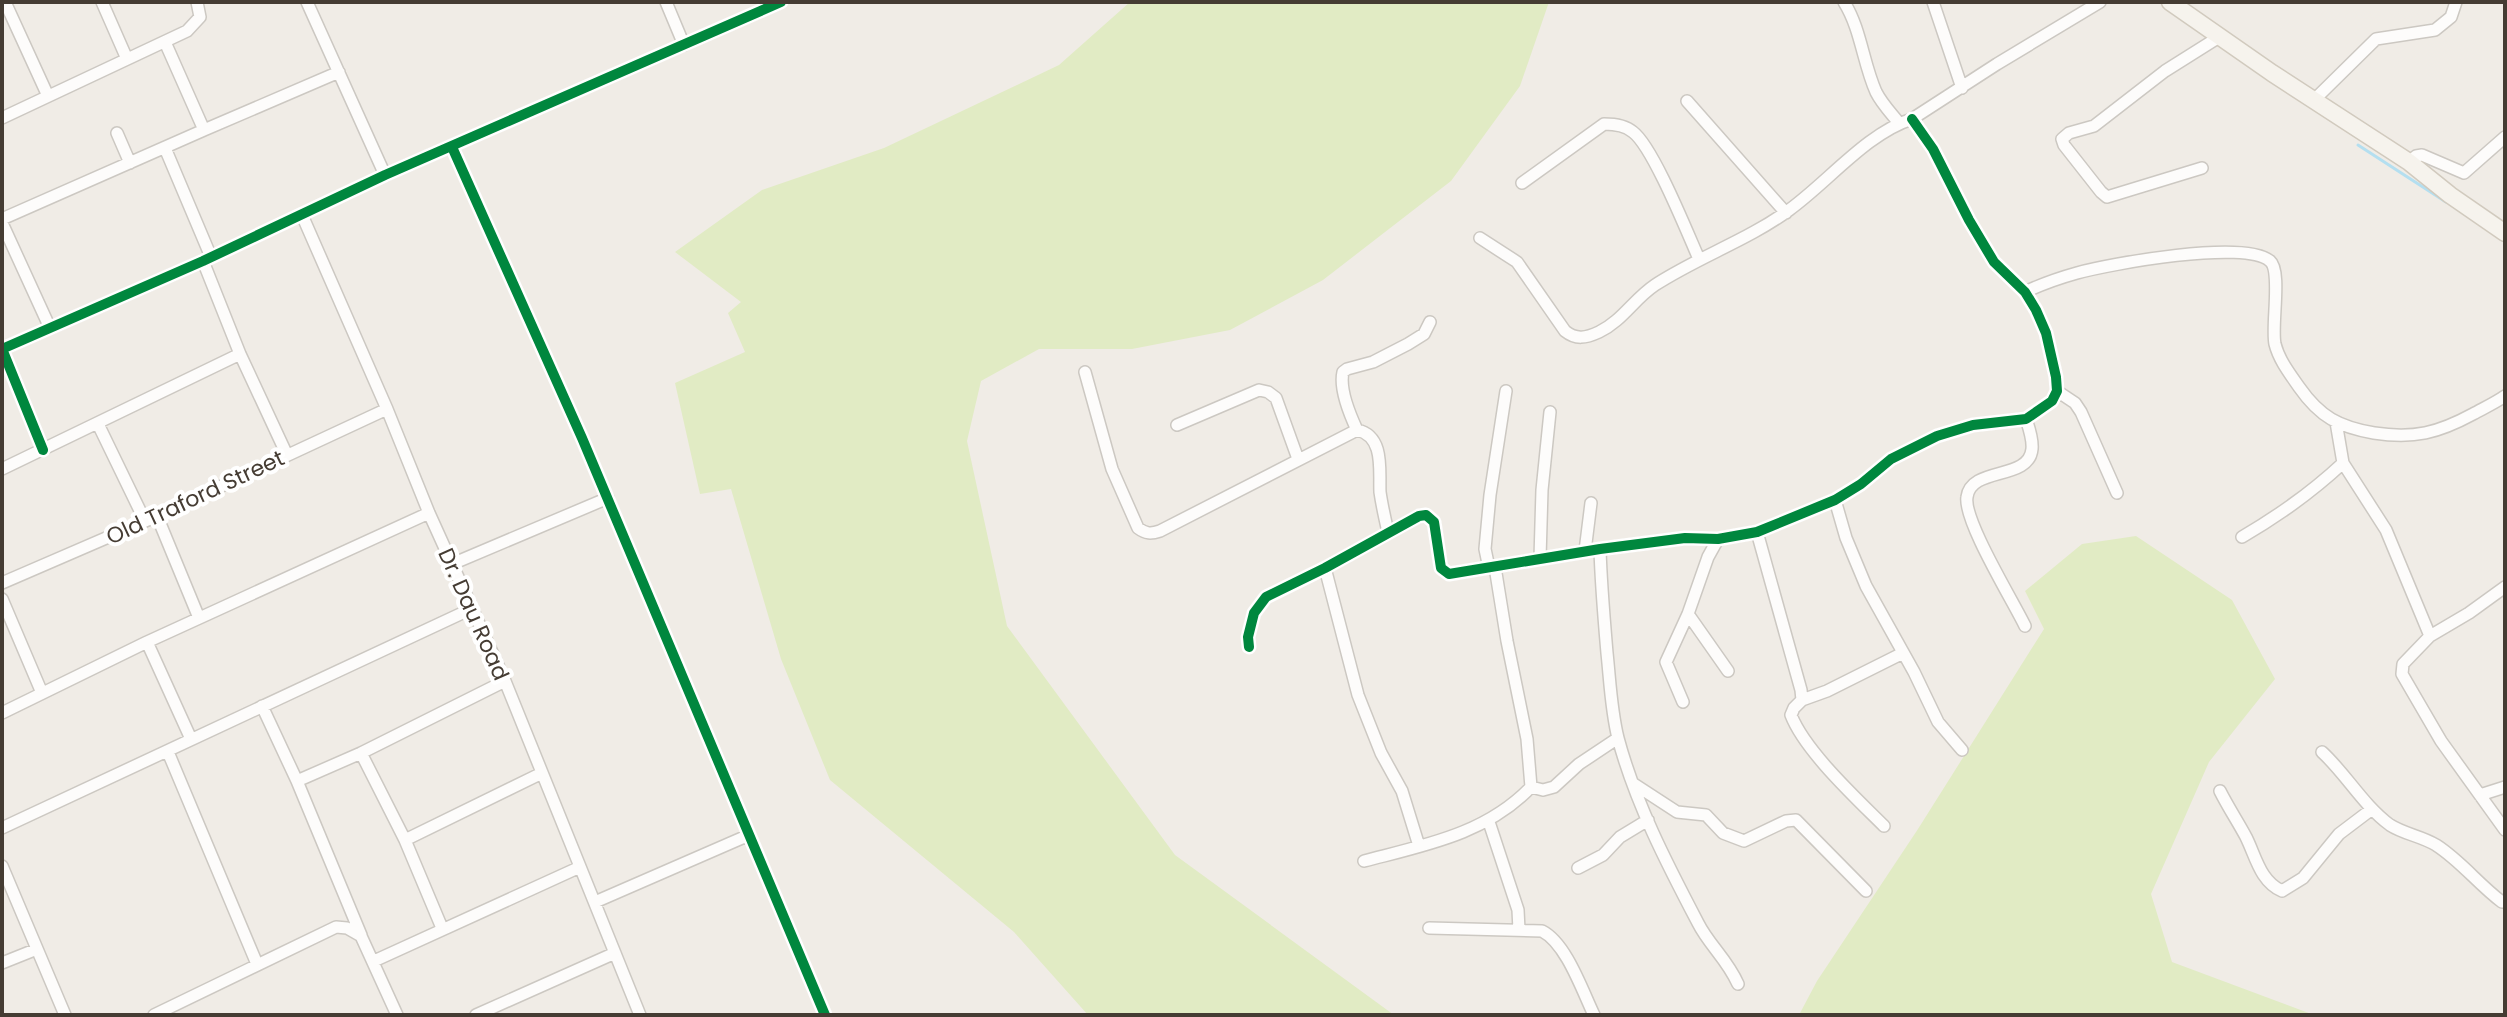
<svg xmlns="http://www.w3.org/2000/svg" width="2507" height="1017" font-family="Poppins,sans-serif">
  <rect width="100%" height="100%" fill="#f0ece6"/>
  <path fill="#e1ebc4" d="M1130,2H1549L1520,86L1451,181L1323,280L1230,330L1132,349H1039L981,381L967,441L1007,626L1175,855L1394,1015H1088L1014,932L830,780L781,659L731,489L700,494L675,383L745,352L728,313L741,302L675,252L762,190L884,148L1059,65Z
    M2136,536L2232,600L2275,679L2209,762L2151,894L2172,962L2314,1015H1799L1817,981L1918,829L2044,629L2025,591L2082,544Z"/>
  <g fill="none" stroke-linecap="round" stroke-linejoin="round">
    <path stroke="#b4dff0" stroke-width="3" d="M2358,145L2446,202"/>
    <g stroke="#ccc8c2" stroke-width="14">
      <path id="street" d="M5,2L48,96
        M102,2L127,59
        M307,2L385,175
        M666,2L684,45
        M1844,2C1861,29 1863,63 1876,92C1882,104 1891,113 1899,123
        M1933,2L1962,88
        M2314,100L2376,39L2435,30L2451,17L2456,2
        M1687,101L1786,213
        M2,118L187,31L200,17L197,2
        M204,130L339,72
        M117,133L130,163
        M452,147L582,438L825,1015
        M165,148L211,257
        M2409,162L2416,156L2422,155L2464,173L2505,137
        M2202,168L2107,197L2101,192L2064,145L2062,139L2069,133L2094,126L2165,71L2219,37
        M1522,183L1604,124C1614,124 1625,125 1633,132C1653,147 1687,232 1699,259
        M302,215L387,409L429,513L505,681L640,1015
        M2,219L204,130L165,42
        M2,223L50,328
        M1480,238L1517,262L1565,331C1576,340 1586,338 1599,332C1622,321 1634,299 1655,285C1698,257 1748,240 1789,210C1828,182 1867,133 1912,119L1997,64L2100,2
        M203,261L240,354L287,455
        M2025,292C2042,284 2059,278 2077,273C2110,264 2245,239 2270,261C2282,271 2271,326 2275,344C2279,360 2290,374 2299,387C2320,417 2339,427 2374,433C2414,439 2438,433 2473,414C2484,408 2495,403 2505,396
        M1085,372L1112,469L1138,528C1146,534 1151,534 1160,531L1357,430C1385,436 1379,471 1380,492C1382,506 1385,519 1388,532
        M2057,391L2075,403L2081,412L2117,493
        M2336,422L2343,463L2386,530L2430,636
        M98,424L145,521
        M1177,425L1259,390L1268,392L1276,398L1298,459
        M1357,430C1350,415 1339,389 1343,372L1347,369L1373,362L1408,344L1424,334L1430,322
        M43,450L2,349L203,261L385,175L781,2
        M2,469L240,354
        M1835,500L1846,538L1866,586L1914,672L1938,722L1962,750
        M157,516L199,618
        M1757,532L1801,690L1802,700
        M2242,537C2278,516 2312,492 2343,463
        M1600,549C1601,584 1604,618 1607,653C1610,681 1611,710 1618,738C1635,802 1667,864 1698,923C1709,945 1727,959 1738,984
        M1585,551L1591,503
        M1540,558L1542,490L1550,412
        M452,564L608,498
        M1325,568L1358,695L1381,753L1402,791L1419,846
        M1489,568L1485,549L1490,495L1506,391
        M2,583L157,516L387,409
        M2505,587L2469,613L2430,636L2403,664L2402,674L2441,741L2505,830
        M2,599L42,693
        M1688,614L1728,671
        M2025,626C2013,601 1963,520 1967,497C1971,466 2029,481 2032,449C2033,439 2029,428 2026,419
        M147,642L191,739
        M1249,647L1248,637L1254,613L1266,597L1325,568L1419,516L1426,515L1434,522L1441,568L1449,574L1600,549L1685,538L1718,539L1757,532L1835,500L1861,484L1891,459L1937,436L1973,425L2026,419L2052,401L2057,391L2056,377L2046,333L2036,310L2025,292L1994,262L1969,220L1933,149L1912,119
        M1683,702L1666,662L1688,614L1708,557L1718,539
        M262,706L297,781L361,935
        M2,713L147,642L429,513
        M168,752L257,964
        M2322,752C2346,774 2363,805 2390,825C2404,834 2421,836 2436,845C2461,861 2478,884 2502,902
        M361,753L405,840L442,928
        M297,781L361,753L505,681
        M1634,784L1677,812L1706,815L1723,833L1744,841L1786,821L1796,820L1866,891
        M1531,787L1543,790L1554,787L1579,764L1618,738
        M2220,791C2228,807 2238,822 2246,837C2256,857 2260,881 2282,891L2303,878L2339,834L2372,809
        M2480,795L2505,787
        M1489,822L1518,910L1519,930
        M1884,826C1856,798 1805,751 1791,715L1794,708L1802,700L1827,691L1903,653
        M2,828L471,609
        M405,840L542,773
        M1364,861C1425,845 1486,834 1531,787L1527,739L1507,641L1495,567
        M2,866L65,1015
        M1578,868L1603,855L1620,837L1648,820
        M595,902L749,835
        M1429,928L1542,931C1566,943 1582,990 1594,1015
        M374,961L580,867
        M2,963L37,949
        M154,1015L336,927L347,928L361,936L397,1015
        M476,1015L615,953"/>
    </g>
    <g stroke="#d1cabe" stroke-width="19">
      <path id="secondary" d="M2170,2L2272,73L2409,162L2450,195L2505,233"/>
    </g>
    <use href="#street" stroke="#fdfcfb" stroke-width="11"/>
    <use href="#secondary" stroke="#f6f3ed" stroke-width="16"/>
    <g stroke="#fff" stroke-width="15">
      <path id="cycleway" d="M452,147L582,438L825,1015
        M43,450L2,349L203,261L385,175L781,2
        M1249,647L1248,637L1254,613L1266,597L1325,568L1419,516L1426,515L1434,522L1441,568L1449,574L1600,549L1685,538L1718,539L1757,532L1835,500L1861,484L1891,459L1937,436L1973,425L2026,419L2052,401L2057,391L2056,377L2046,333L2036,310L2025,292L1994,262L1969,220L1933,149L1912,119"/>
    </g>
    <use href="#cycleway" stroke="#00873e" stroke-width="10"/>
  </g>
  <g text-anchor="middle" stroke-width="8" stroke-linejoin="round" paint-order="stroke">
    <g font-size="22" fill="#453c33" stroke="#fff">
      <text transform="translate(195 497) rotate(-25)" y="8">Old Traford Street</text>
      <text transform="translate(474 614) rotate(66)" y="8">Dr. Dau Road</text>
    </g>
  </g>
  <rect width="2507" height="1017" fill="none" stroke="#453c33" stroke-width="8"/>
</svg>
